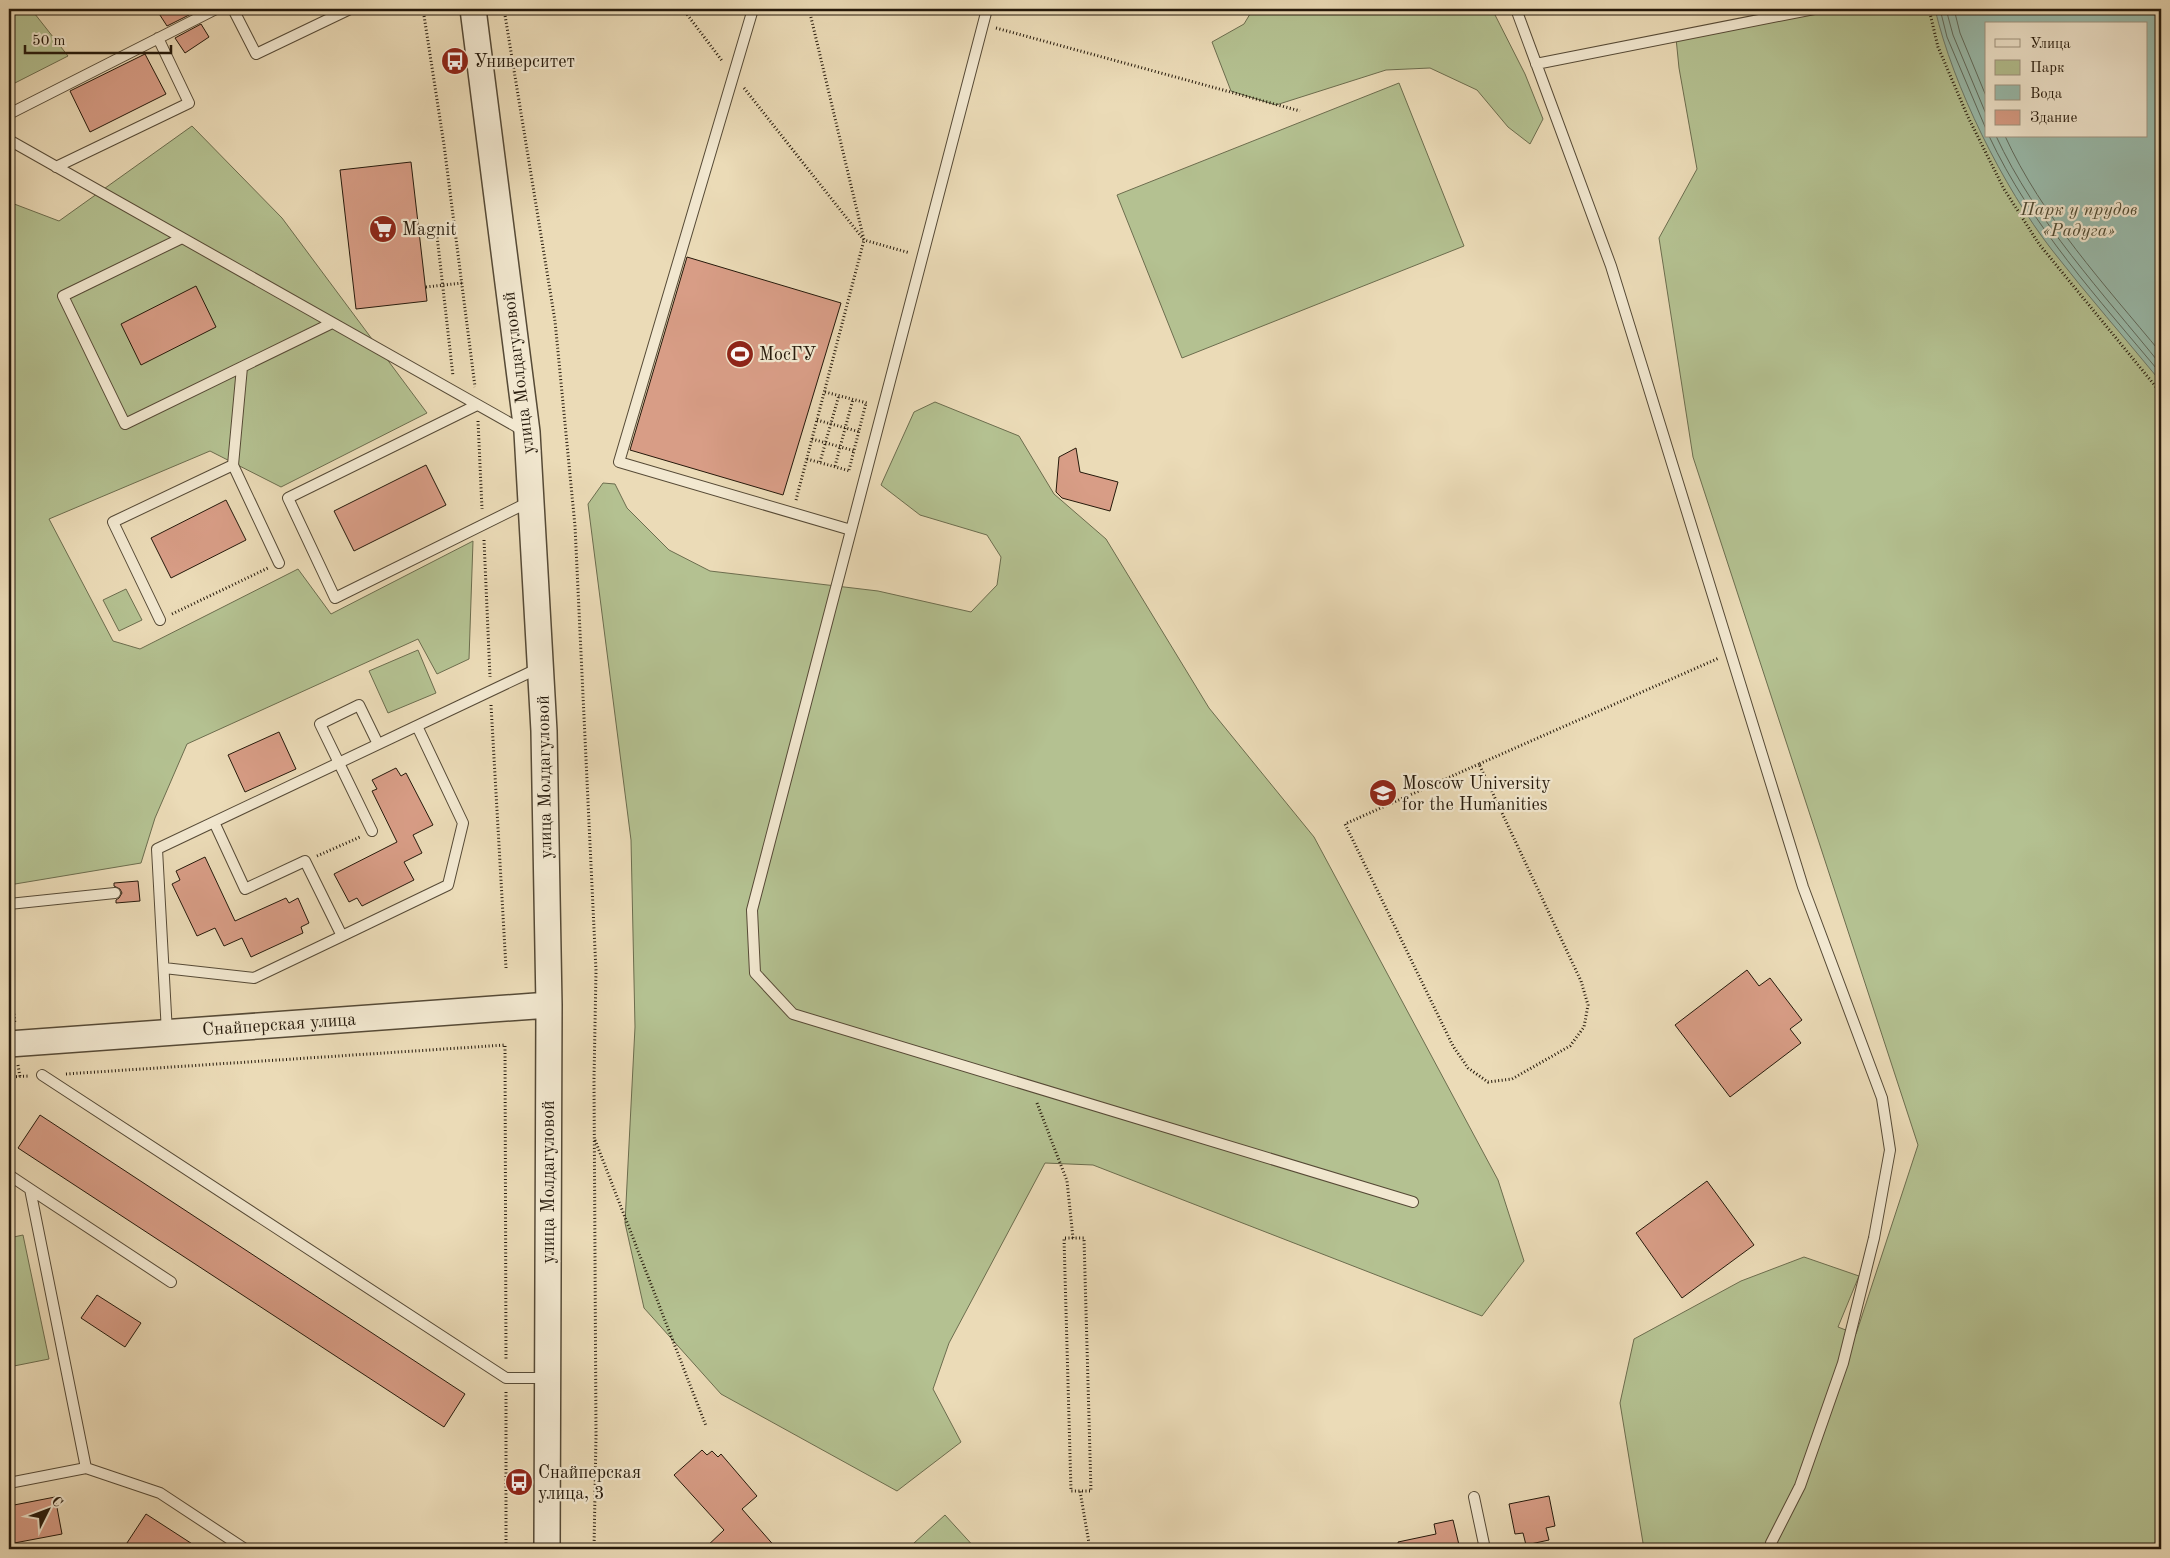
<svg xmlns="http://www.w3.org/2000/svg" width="2170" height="1558" font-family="'Old Standard TT',serif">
  <rect width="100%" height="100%" fill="#ebdbb7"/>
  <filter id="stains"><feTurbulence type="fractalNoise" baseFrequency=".004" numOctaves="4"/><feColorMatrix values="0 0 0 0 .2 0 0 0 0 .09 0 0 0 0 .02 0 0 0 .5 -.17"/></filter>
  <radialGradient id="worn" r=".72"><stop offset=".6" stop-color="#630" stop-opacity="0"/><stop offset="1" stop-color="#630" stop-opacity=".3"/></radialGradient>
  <path fill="#b4c191" stroke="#6c6d4e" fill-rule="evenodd" d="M9,9H31L68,56L9,86Z
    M1253,9H1492L1525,74L1543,119L1530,144L1508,127L1477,90L1430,68L1386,70L1276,105L1231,91L1212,42L1244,24Z
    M1816,9H2161V1549H1644L1620,1403L1634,1339L1741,1281L1804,1257L1859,1276L1838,1327L1856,1334L1918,1145L1693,457L1659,238L1697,169L1679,68L1676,38ZM1986,24H2146V136H1986Z
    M1399,83L1464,246L1182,358L1117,195Z
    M192,126L282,218L427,413L281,487L210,451L49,519L113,641L140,649L298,569L331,614L473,541L469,659L437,674L418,639L187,744L155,818L141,863L9,885V202L59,221Z
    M935,402L1019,436L1054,494L1106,539L1209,708L1314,837L1498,1180L1524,1261L1482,1316L1093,1165L1045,1163L949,1343L933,1389L961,1442L897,1491L721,1394L644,1308L625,1223L635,1027L631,840L588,504L603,483L615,484L627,508L669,550L710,571L878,591L971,612L997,585L1001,557L987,535L920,515L881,485L914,412Z
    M126,589L142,620L119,631L103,600Z
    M418,650L436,693L388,713L369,671Z
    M23,1235L49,1359L9,1367V1238Z
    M945,1515L976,1549H920L914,1543Z"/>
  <path fill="#99bbac" stroke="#6b7a6c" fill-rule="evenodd" d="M1935,9H2151L2161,24V382C2125,338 2087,295 2052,250C2003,187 1953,86 1935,9ZM1986,24H2146V136H1986Z"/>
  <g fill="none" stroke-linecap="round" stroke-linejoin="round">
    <path stroke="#5f6a5c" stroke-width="1" d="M1940,9L1947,37L1986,129
      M1946,9L1953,35L1986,114
      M1954,9L1960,33L1986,96
      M1989,136C2031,226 2099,299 2161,374
      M1996,136C2036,222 2102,292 2161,365
      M2005,136C2042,217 2105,285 2161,353"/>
  </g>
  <path fill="#d89d86" stroke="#25190b" d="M156,9H191L193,13L167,26Z
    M201,24L209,37L185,53L175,38Z
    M145,54L166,94L90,132L70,91Z
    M411,162L427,301L356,309L340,170Z
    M687,257L841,303L783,495L630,450Z
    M196,286L216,327L141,365L121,324Z
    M1076,448L1080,472L1118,482L1110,511L1062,498L1056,492L1059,457Z
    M426,465L446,505L354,551L334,511Z
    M226,500L246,540L171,578L151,538Z
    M279,732L296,769L245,792L228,755Z
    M396,768L401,776L406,773L433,825L413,835L422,853L404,862L414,880L362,906L357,898L349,902L334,874L397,842L372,791L377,789L372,780Z
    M205,857L235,921L286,898L289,903L298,898L309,923L301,927L303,933L251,957L242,938L224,946L215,928L197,936L172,884L180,880L176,871Z
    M138,881L140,901L116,903V900L119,898L122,893L120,889L114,886V883Z
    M1747,970L1759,986L1770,978L1802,1020L1790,1029L1801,1043L1730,1097L1675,1025Z
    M40,1115L465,1394L444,1427L18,1148Z
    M1707,1181L1754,1245L1682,1298L1636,1233Z
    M97,1295L141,1323L125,1347L81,1318Z
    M702,1450L707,1455L712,1451L718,1457L721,1454L757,1496L742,1509L777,1549H704L724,1530L674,1475Z
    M1549,1496L1555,1526L1546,1528L1549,1540L1526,1545L1523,1533L1515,1534L1509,1504Z
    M55,1497L62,1534L9,1544V1506Z
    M146,1514L200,1549H123Z
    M1453,1520L1460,1549H1399L1398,1542L1436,1534L1434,1524Z"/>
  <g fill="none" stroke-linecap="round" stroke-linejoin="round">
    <g stroke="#564a36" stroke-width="12">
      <path id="service" d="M233,9L256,54L350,9
        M753,9L619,462L851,530
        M987,9L752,910L755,973L793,1014L1413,1202
        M1516,9L1611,266L1803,887L1882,1098L1890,1150L1874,1238L1843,1363L1800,1486L1771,1543V1549
        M1536,64L1814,9
        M9,114L216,9
        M9,140L524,431
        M56,167L189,103L158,38
        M182,238L63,296L125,424L332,323
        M477,405L288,498L335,598L531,501
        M233,465L279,563
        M160,620L113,522L233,465L242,367
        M214,822L245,889L305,861L342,936L448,885L463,823L417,726
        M372,831L320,724L359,705L378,744
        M9,904L115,893
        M164,968L254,978L342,936
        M167,1033L157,849L539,668
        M42,1075L506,1378H547
        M9,1175L30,1189L86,1468
        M30,1189L171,1282
        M9,1483L86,1468L160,1493L245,1549
        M1474,1497L1485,1549
        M1576,1549H1577"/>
    </g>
    <g stroke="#564a36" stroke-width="28">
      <path id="tertiary" d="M473,9L527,432L544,731L549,1005L547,1549
        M9,1044L549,1005"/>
    </g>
    <path stroke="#25190b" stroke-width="3" stroke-dasharray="1 2.5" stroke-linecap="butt" d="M423,9L444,145L475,387
      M504,9L555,321L575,526L596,971L594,1079L596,1435L594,1549
      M683,9L723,62
      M1929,9L1938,47L1968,117L2004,189L2039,244L2161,393
      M996,28L1300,111
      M744,88L864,240L910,253
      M436,227L453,376
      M426,287L462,283
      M825,392L867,403
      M817,420L860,432
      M478,421L482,509
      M812,439L855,451
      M807,459L850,471
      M820,462L839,395
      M835,466L853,399
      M849,470L866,403
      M796,500L864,240L809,9
      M484,540L490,677
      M172,614L268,568
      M491,705L506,968
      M1479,764L1345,824L1453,1046L1468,1068L1488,1082L1512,1079L1570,1046L1584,1027L1588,1005L1581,981L1479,764L1719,658
      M317,856L360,837
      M13,1007L15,1024
      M18,1065L20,1077
      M66,1074L505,1045L506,1361
      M9,1077L30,1076
      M1037,1103L1067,1181L1073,1238H1084L1091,1491H1080L1090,1549
      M595,1140L706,1426
      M1073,1238H1064L1071,1491H1080
      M506,1392V1549"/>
    <use href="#service" stroke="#f2e8d0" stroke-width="10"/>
    <use href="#tertiary" stroke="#f2e8d0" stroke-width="25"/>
  </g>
  <defs>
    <g id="bus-disc" transform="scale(1.4375)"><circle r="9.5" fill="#8f2418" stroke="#f2e8d0"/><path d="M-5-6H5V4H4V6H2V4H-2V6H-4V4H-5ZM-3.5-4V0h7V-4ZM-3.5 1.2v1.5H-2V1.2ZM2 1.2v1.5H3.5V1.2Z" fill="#fff"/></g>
    <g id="supermarket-disc" transform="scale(1.4375)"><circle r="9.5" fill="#8f2418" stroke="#f2e8d0"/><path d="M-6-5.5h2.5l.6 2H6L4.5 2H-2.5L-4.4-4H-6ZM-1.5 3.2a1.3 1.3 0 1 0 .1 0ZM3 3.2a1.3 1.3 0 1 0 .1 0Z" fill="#fff"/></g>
    <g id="stadium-disc" transform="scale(1.4375)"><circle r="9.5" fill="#8f2418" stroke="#f2e8d0"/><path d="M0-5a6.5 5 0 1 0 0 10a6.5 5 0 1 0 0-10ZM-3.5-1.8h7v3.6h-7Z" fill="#fff"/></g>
    <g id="university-disc" transform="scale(1.4375)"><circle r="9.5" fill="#8f2418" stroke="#f2e8d0"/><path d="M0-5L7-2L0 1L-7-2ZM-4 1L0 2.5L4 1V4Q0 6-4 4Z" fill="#fff"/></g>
  </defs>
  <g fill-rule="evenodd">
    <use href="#bus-disc" x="455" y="61"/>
    <use href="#supermarket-disc" x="383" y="229"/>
    <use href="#stadium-disc" x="740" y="354"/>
    <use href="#university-disc" x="1383" y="793"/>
    <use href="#bus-disc" x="519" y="1482"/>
  </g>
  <g text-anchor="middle" stroke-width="4.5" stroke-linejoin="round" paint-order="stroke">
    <g font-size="18" fill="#25190b" stroke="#f2e8d0" text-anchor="start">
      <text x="474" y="67">Университет</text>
      <text x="402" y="235">Magnit</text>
      <text x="759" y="360">МосГУ</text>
      <text x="1402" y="789">Moscow University<tspan x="1402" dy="21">for the Humanities</tspan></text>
      <text x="538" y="1478">Снайперская<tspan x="538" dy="21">улица, 3</tspan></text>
    </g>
    <g font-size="18" font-style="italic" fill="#504b33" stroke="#f2e8d0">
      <text x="2079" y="215">Парк у прудов<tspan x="2079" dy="21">«Радуга»</tspan></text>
    </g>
    <g font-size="18" fill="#25190b" stroke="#f2e8d0">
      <text transform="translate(518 373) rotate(-97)" y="6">улица Молдагуловой</text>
      <text transform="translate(544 777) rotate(-91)" y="6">улица Молдагуловой</text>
      <text transform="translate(279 1024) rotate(-4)" y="6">Снайперская улица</text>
      <text transform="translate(548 1182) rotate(-90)" y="6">улица Молдагуловой</text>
    </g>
  </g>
  <rect width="2170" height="1558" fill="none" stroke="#ebdbb7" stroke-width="30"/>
  <rect x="10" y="10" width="2150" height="1538" fill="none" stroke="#25190b" stroke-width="2.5"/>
  <rect x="15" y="15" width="2140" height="1528" fill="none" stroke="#25190b"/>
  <rect x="1985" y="22" width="162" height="115" fill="#f2e8d0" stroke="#a09581"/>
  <rect x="1995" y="39" width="25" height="8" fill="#f2e8d0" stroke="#a09581"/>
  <text x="2030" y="48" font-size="15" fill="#25190b">Улица</text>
  <rect x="1995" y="60" width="25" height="15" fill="#b4c191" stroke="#a09581"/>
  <text x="2030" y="72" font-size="15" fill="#25190b">Парк</text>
  <rect x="1995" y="85" width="25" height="15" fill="#99bbac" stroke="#a09581"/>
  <text x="2030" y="98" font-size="15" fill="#25190b">Вода</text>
  <rect x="1995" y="110" width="25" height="15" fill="#d89d86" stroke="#a09581"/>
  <text x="2030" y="122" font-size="15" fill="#25190b">Здание</text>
  <g transform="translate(48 1510) rotate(48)" stroke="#f2e8d0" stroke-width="4" paint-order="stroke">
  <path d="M0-4L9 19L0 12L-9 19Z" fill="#25190b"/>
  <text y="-8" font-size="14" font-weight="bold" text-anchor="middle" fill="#25190b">С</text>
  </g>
  <path d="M25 45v8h146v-8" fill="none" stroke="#25190b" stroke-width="2.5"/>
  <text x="32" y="45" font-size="15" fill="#25190b" stroke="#f2e8d0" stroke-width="4" paint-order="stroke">50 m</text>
  <rect width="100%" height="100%" filter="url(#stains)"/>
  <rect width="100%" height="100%" fill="url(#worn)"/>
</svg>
